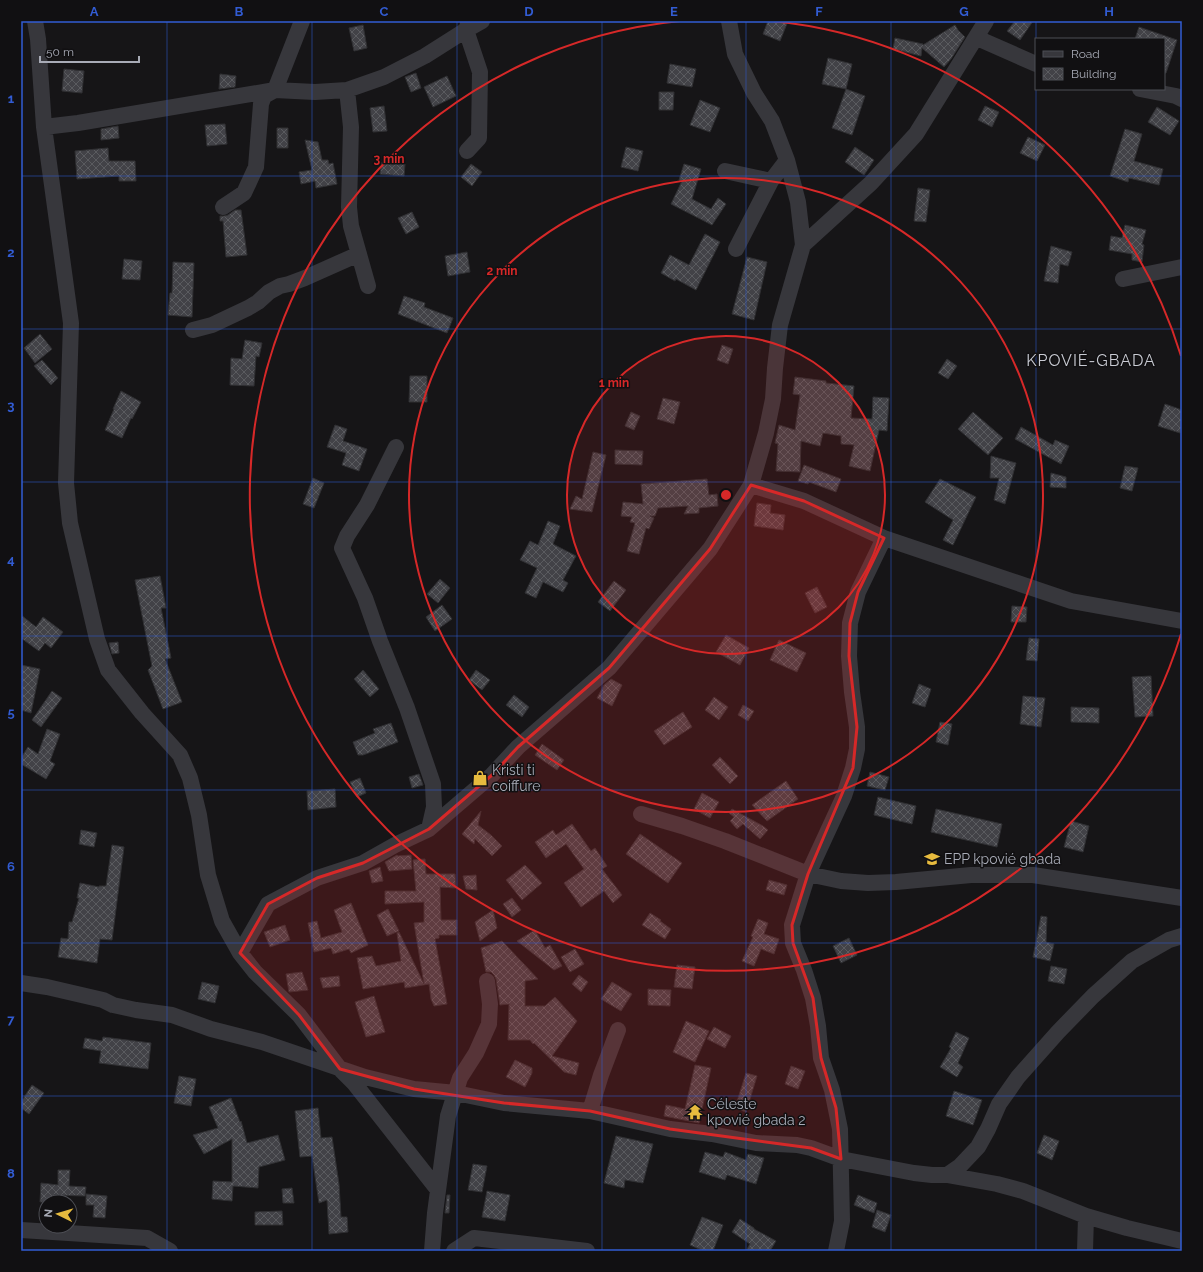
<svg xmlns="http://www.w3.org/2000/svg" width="1203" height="1272" font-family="Raleway,sans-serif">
  <defs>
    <pattern id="building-cross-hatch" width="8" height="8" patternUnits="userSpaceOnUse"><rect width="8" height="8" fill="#424247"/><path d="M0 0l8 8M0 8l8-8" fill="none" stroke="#5a5b5f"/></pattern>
  </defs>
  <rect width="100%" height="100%" fill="#161517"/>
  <path fill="url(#building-cross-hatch)" stroke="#303033" d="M768,21H788L780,41L763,34Z
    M1015,21H1033L1020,40L1007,31Z
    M363,25L367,48L354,51L349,28Z
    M955,25L958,30L965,37L951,59L944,67L922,48L921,56L893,49L895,38L923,44V45Z
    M1139,27L1177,40L1166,73H1164V39H1135Z
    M828,58L852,64L846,89L822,84Z
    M670,64L696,69L692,87L667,83Z
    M64,69L84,71L82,93L62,91Z
    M416,73L421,88L411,92L405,77Z
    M220,74L236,76L235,87L219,89Z
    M447,76L456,96L433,107L424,87Z
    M846,89L865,96L852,135L832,128Z
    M659,92H674L673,110H659Z
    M700,100L720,108L710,132L690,125Z
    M384,106L387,131L373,132L370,108Z
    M985,106L999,112L992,127L978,120Z
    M1157,107L1179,121L1170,135L1148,122Z
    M225,124L227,144L207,146L205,125Z
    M118,126L119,138L101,140V129Z
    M277,128H288V148H277Z
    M1125,129L1142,134L1134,161L1163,169L1159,185L1129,178L1128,182L1110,176Z
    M1028,137L1045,145L1037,161L1020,153Z
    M305,140L318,142L322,160H328L329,164L333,163L337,184L316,188L315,181L301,184L299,172L312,170Z
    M626,147L643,151L638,171L621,167Z
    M855,147L874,160L864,175L845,162Z
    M108,148L109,161H135L136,181H119V176L77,179L75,151Z
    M382,162L405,164L404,176L380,174Z
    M471,164L482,172L472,186L461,177Z
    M684,164L701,169L692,199L711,209L718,198L726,204L712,225L671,204L682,181L679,180Z
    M918,188L930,190L926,222L914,221Z
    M235,210H241L247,255L226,257L223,221H220V216H224L228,215Z
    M412,212L419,227L406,234L398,218Z
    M1125,225L1146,230L1142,244L1144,245L1142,262L1132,260V254L1109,250L1111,236L1122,238Z
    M705,234L720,242L696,290L676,279L675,281L661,273L670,255L689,265Z
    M1051,246L1072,252L1068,266L1060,264L1058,283L1044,281Z
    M467,252L470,272L448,276L445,256Z
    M747,257L767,262L754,320L732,314Z
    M124,259L142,261L140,280L122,279Z
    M173,262L194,263L192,317L168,315L170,293H172Z
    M404,296L425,303L424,307L453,318L447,333L398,314Z
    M40,334L52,349L35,363L24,348Z
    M245,340L262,343L259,357L256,356L254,386L230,385L231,358L242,359Z
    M722,345L733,349L728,364L717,360Z
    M947,359L957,366L948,379L938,373Z
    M42,360L58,378L51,385L34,366Z
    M410,376H427V402H409Z
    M795,377L826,381V383L854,386L851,418L872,419L873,397L889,398L887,431L879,430L870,471L849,466L854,445L841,444V436L823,433L820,446L801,441L800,472L776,471L778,444L775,443L779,425L795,430L800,395L793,394Z
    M121,391L141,402L132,419L131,418L122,438L105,430L114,409H113Z
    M663,398L680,402L674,424L657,419Z
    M1165,404L1182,410V425L1180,433L1158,426Z
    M631,412L640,416L634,430L625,426Z
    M973,412L1003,438L988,455L958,429Z
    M335,425L347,429L343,441L367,449L359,471L342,465L346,453L327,447Z
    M1021,427L1053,445L1055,440L1069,446L1061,464L1015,439Z
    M615,450L643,451L642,465L615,464Z
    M593,452L606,455L592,512L570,509L576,496L582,499Z
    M991,456L1016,463L1005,504L994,500L999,478H990Z
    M804,465L841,479L836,492L809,482L808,484L798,481Z
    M1125,466L1138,468L1132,491L1120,488Z
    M1051,473L1066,477V488L1050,487Z
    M313,478L324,483L314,508L303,504Z
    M707,479L709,495L717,494L718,506L699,508V513L684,514L688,506L658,508L655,516H650L654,518L649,529L646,528L639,554L627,551L635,523L630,522L632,517L621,516L623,502L643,504L641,484Z
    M940,479L976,497L953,545L943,540L953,520L925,502Z
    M757,503L771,505L770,513L785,515L783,530L754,526Z
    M548,521L560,526L553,544L576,556L563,580L568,583L563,592L543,582L536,598L525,593L537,568L520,560L530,541L538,545Z
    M160,576L166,608H161L171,658L165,659L182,702L163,709L148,670L152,666L135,580Z
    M440,579L450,588L438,603L427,594Z
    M614,581L626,590L610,611L598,602Z
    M817,587L827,607L815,613L805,593Z
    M442,605L452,619L435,631L426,617Z
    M1012,606L1027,607L1026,622H1011Z
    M21,615L36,627L43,617L63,632L51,648L45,643L39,651L21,638Z
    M726,635L749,648L740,665L716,652Z
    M1029,638L1039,639L1037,661L1026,660Z
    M779,640L806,653L797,672L770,660Z
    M118,642L119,653L112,654L109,643Z
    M21,665L40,669L31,713L21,710Z
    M363,670L379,689L370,697L354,679Z
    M476,670L490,680L482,690L469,680Z
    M1151,676L1153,716L1135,717L1132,677Z
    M611,679L622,685L612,706L597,698L604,685Z
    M919,684L931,689L925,707L912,703Z
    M52,691L62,698L41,727L32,720Z
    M514,695L529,707L522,717L506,705Z
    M1023,696L1045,698L1041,727L1020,724Z
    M714,697L728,707L719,720L705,710Z
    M743,705L754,711L748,721L738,715Z
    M1071,707L1099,708V723L1071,722Z
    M683,712L692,727L664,745L654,731Z
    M940,722L952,724L948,745L936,742Z
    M391,723L398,742L363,755H358L353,742L375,733L373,729Z
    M47,729L60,734L50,761L55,764L46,779L21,764V758L28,747L38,754Z
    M542,744L564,760L557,770L535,755Z
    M720,757L738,776L730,784L712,765Z
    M870,772L889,777L885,790L867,786Z
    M419,774L423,785L412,788L409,777Z
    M360,778L366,793L357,797L350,782Z
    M786,781L798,799L767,821L752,805Z
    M335,789L336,807L308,810L307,791Z
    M702,793L719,802L710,818L694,809Z
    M878,797L916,806L912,824L874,815Z
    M732,809L763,826L768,830L760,839L743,824L737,829L730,821L734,817L729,813Z
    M936,809L1002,824L997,847L931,832Z
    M481,811L478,825L491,835L502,846L492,856L475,839L474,844L462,834Z
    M1071,821L1089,826L1083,852L1064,847Z
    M572,824L591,851L595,848L607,866L602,869L622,895L613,903L604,891L581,907L564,883L584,869L566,844L546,858L535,842L553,830L556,835Z
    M81,830L97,833L94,847L79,844Z
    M640,834L682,863L668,883L626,854Z
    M112,845L124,847L112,940L100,939L97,963L58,957L61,938L68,939L69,922H72L79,898H77L80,883L99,887V886H106Z
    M397,855L398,856L411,855L412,869L389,871L385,862Z
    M425,859L426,874H455L456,888L440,887L441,920H457V935H439V938L435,939L447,1004L434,1006L431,999L429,984L405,988L404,982L363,989L357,958L372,956L376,966L401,961L397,933L399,932L424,984L414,923L424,922V902L385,904V891H416L413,860Z
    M525,865L542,883L522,900L506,880Z
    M380,867L383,881L372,883L369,871Z
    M476,875L477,890L466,889L463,876Z
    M769,880L787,885L784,895L766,890Z
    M512,898L521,910L512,917L503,904Z
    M351,903L368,945L351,953L349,949L333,954L331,948L314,952L308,923L317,921L321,938L342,932L334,910Z
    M388,909L399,931L387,936L377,915Z
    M493,910L497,928L480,941L475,922Z
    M650,913L661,920L660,921L671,929L665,939L642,925Z
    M1041,916L1047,917L1046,942L1054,944L1050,961L1033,957Z
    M758,919L768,923L764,934L779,939L774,954L761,949L754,966L742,961L753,937L751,936Z
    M285,925L290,940L270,947L264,932Z
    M535,930L545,948L550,945L562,966L554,970L517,941Z
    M849,938L857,955L841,963L833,946Z
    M502,941L538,979L525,981V1006H545L555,997L577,1021L552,1056L579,1063L576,1075L564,1072L534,1043L533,1044L530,1040H508L509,1004L500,1005L496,979L494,975L491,972H486L481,948Z
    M575,949L584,964L570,972L561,957Z
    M677,965L695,967L692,989L674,987Z
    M1051,966L1067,969L1064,984L1048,981Z
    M302,972L308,990L289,992L286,974Z
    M579,975L588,982L581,992L572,984Z
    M339,976L340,986L323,988L320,978Z
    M202,982L219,986L215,1003L198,999Z
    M612,982L632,994L621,1011L601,999Z
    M648,989L671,990L670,1006L648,1005Z
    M374,996L385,1032L366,1037L355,1002Z
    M686,1021L709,1031L695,1062L673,1052Z
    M714,1027L731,1036L725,1048L707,1039Z
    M956,1032L969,1038L958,1063L963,1067L957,1077L940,1067L951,1048L949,1047Z
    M103,1037L151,1043L148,1069L99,1063L101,1051L83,1048L85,1038L102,1041Z
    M515,1060L532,1068V1073L525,1087L506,1077Z
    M695,1065L711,1068L699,1123L664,1116L666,1105L685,1109Z
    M791,1066L805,1071L798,1089L785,1084Z
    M746,1073L757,1076L746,1112L735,1108Z
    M179,1076L196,1079L191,1106L174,1103Z
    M32,1085L44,1093L29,1114L21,1108V1102Z
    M954,1091L982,1100L973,1125L946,1116Z
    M231,1098L240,1122L241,1121L247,1143L278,1135L285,1160L259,1167L258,1188L233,1186L232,1201L212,1199L213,1181L232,1182V1139L204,1154L193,1135L218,1128L209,1107Z
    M318,1108L321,1138L332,1137L339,1184L341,1217H347L348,1232L329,1234L327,1200L319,1203L312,1156L300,1157L295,1111Z
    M1044,1135L1059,1141L1052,1160L1037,1153Z
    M616,1136L653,1144L643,1183L625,1180L624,1188L604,1183Z
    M705,1152L723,1157L725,1152L746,1160L748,1154L764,1158L756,1184L727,1175L725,1180L699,1172Z
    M473,1164L487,1166L482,1192L468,1190Z
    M58,1170H70L69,1186L86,1187L85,1196L53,1195L52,1202H40L41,1183L58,1185Z
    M292,1188L294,1203H283L282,1189Z
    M487,1191L510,1195L505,1221L482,1217Z
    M86,1194L107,1196L105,1218L93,1217L94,1205H86Z
    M447,1195H450L449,1213H445Z
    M858,1195L877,1203L874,1213L854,1205Z
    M877,1210L891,1215L885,1232L872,1227Z
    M282,1211L283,1225H255V1212Z
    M702,1217L723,1225L713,1251H704L690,1245Z
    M740,1219L754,1228V1229L776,1241L770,1251H746L750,1244L732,1232Z"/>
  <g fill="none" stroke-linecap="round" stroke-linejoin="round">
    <path stroke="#37373c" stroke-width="16" d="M35,21L38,39L44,127L71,323L66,483L70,523L97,639L108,670L142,713L180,755L190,778L199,815L208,875L222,921L240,953L255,972L299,1015L340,1069L354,1083L438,1190
      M977,38L1036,64
      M1140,89L1176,96L1182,99
      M347,90L351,127L349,207L351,226L368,286
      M44,127L78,123L275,90L315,92L347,90L384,77L425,56L466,30L482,21
      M467,151L479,138L480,72L466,30L468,24V21
      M725,171L771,181
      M223,207L244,193L256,167L261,104L264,96L275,90L302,21
      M803,245L871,183L916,134L986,21
      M736,249L771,181L787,160
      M1123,279L1182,267
      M193,330L212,325L248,308L258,302L269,292L280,286L289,284L305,278L359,254
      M396,447L367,505L347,536L342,548L365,598L380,641L407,708L433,784L434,807L429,829
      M751,485L804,501L884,538L1071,601L1182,621
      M641,814L682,826L725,841L808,874L841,881L868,883L896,882L971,875H1033L1182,898
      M240,953L268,904L317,878L363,863L395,845L429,829L492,775L518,747L609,668L710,549L751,485L766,433L773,399L775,368L780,325L803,245L798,202L787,160L772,121L754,93L735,54L729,21
      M21,983L47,987L103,1000L113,1005L136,1010L172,1015L211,1029L262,1042L365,1077L414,1089L456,1093L504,1103L590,1111L670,1129L712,1134L756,1143L797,1145L811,1148L841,1159L914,1173L932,1175H947L960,1166L978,1147L988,1129L999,1104L1018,1077L1058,1032L1093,996L1132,961L1169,940L1182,936
      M590,1111L601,1075L618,1030
      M947,1175L997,1184L1023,1191L1086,1216L1127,1228L1182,1241
      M21,1230L147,1238L170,1251
      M432,1251L435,1213L448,1116L460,1078L476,1053L489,1024L490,1004L487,981
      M454,1251L474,1238L587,1251
      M836,1251L842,1221L840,1129L832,1090L821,1058L818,1026L813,998L804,970L793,943L792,925L808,874L844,796L853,768L857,749V727L852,692L849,656L850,623L858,592L884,538
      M1085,1251L1086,1216"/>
  </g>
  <path fill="#d62828" fill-opacity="0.2" stroke="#d62828" stroke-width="3" stroke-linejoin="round" d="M751,485L804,501L884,538L858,592L850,623L849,656L857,727L853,768L808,874L792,925L793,943L813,998L821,1058L836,1108L841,1159L811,1148L670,1129L590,1111L504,1103L414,1089L340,1069L299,1015L240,953L268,904L317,878L363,863L429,829L492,775L518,747L609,668L710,549Z"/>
  <path fill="none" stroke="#325cd3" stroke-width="1" stroke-opacity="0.55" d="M167,21V1251M312,21V1251M457,21V1251M602,21V1251M746,21V1251M891,21V1251M1036,21V39M1036,89V1251M21,176H1182M21,329H1182M21,482H1182M21,636H1182M21,790H1182M21,943H1182M21,1096H1182"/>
  <circle cx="726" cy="495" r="159" fill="#d62828" fill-opacity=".12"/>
  <g fill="none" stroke="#d62828" stroke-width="2">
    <circle cx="726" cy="495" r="159"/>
    <circle cx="726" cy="495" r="317"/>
    <path d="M1181 634A476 476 0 1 1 680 21M772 21A476 476 0 0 1 1181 356"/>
  </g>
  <defs>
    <g id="shop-bare" transform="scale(1.2)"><path d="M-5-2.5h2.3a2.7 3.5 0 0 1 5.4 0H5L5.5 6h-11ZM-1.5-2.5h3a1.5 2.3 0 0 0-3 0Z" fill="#e7bb3e" stroke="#111012" stroke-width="2.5" paint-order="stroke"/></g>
    <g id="school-bare" transform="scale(1.2)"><path d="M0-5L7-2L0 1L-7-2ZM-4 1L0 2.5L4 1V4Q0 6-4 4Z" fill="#e7bb3e" stroke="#111012" stroke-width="2.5" paint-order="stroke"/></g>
    <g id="temple-bare" transform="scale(1.2)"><path d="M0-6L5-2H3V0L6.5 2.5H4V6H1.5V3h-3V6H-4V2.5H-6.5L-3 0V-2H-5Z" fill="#e7bb3e" stroke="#111012" stroke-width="2.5" paint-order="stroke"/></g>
  </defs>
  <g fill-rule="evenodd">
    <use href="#shop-bare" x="480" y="778"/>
    <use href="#school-bare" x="932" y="859"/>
    <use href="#temple-bare" x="695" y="1112"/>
  </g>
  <g text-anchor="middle" stroke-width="3" stroke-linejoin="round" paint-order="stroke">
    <g font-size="14" fill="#a8abb6" stroke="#111012" text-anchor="start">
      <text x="492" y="775">Kristi ti<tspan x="492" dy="16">coiffure</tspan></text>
      <text x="944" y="864">EPP kpovié gbada</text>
      <text x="707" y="1109">Céleste<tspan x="707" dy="16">kpovié gbada 2</tspan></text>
    </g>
    <g font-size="16" letter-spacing="1" fill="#c9cbd3" stroke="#111012">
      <text x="1091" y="366">KPOVIÉ-GBADA</text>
    </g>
  </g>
  <circle cx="726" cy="495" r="6" fill="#d62828" stroke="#111012" stroke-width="2"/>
  <g font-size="12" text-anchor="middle" font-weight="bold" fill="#d62828" stroke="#111012" stroke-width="3" stroke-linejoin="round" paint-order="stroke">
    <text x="389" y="163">3 min</text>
    <text x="502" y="275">2 min</text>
    <text x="614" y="387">1 min</text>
  </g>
  <rect width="1203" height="1272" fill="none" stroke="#111012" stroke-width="44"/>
  <rect x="1035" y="38" width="130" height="52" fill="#111012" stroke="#4d4e54"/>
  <rect x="1043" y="51" width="20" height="6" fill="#37373c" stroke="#4d4e54"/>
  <text x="1071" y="58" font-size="12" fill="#a8abb6">Road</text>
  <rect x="1043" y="68" width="20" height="12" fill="url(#building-cross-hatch)" stroke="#4d4e54"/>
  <text x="1071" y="78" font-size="12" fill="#a8abb6">Building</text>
  <g transform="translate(58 1214) rotate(275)"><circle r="19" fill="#111012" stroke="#4d4e54"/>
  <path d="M0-3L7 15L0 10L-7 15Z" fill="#e7bb3e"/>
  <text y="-6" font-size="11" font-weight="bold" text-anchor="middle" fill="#a8abb6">N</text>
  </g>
  <path d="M40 56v6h99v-6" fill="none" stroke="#a8abb6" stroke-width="2"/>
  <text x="46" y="56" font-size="12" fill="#a8abb6" stroke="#111012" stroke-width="3" paint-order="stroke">50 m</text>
  <rect x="22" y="22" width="1159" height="1228" fill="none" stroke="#325cd3" stroke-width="1.5"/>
  <g font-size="13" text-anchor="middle" font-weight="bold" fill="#325cd3">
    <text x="94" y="16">A</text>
    <text x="239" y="16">B</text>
    <text x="384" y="16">C</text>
    <text x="529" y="16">D</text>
    <text x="674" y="16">E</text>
    <text x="819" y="16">F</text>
    <text x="964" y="16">G</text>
    <text x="1109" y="16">H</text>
    <text x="11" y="103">1</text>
    <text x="11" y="257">2</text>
    <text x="11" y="410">3</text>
    <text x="11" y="564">4</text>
    <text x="11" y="717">5</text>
    <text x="11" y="871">6</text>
    <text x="11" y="1024">7</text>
    <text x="11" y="1178">8</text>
  </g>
</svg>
